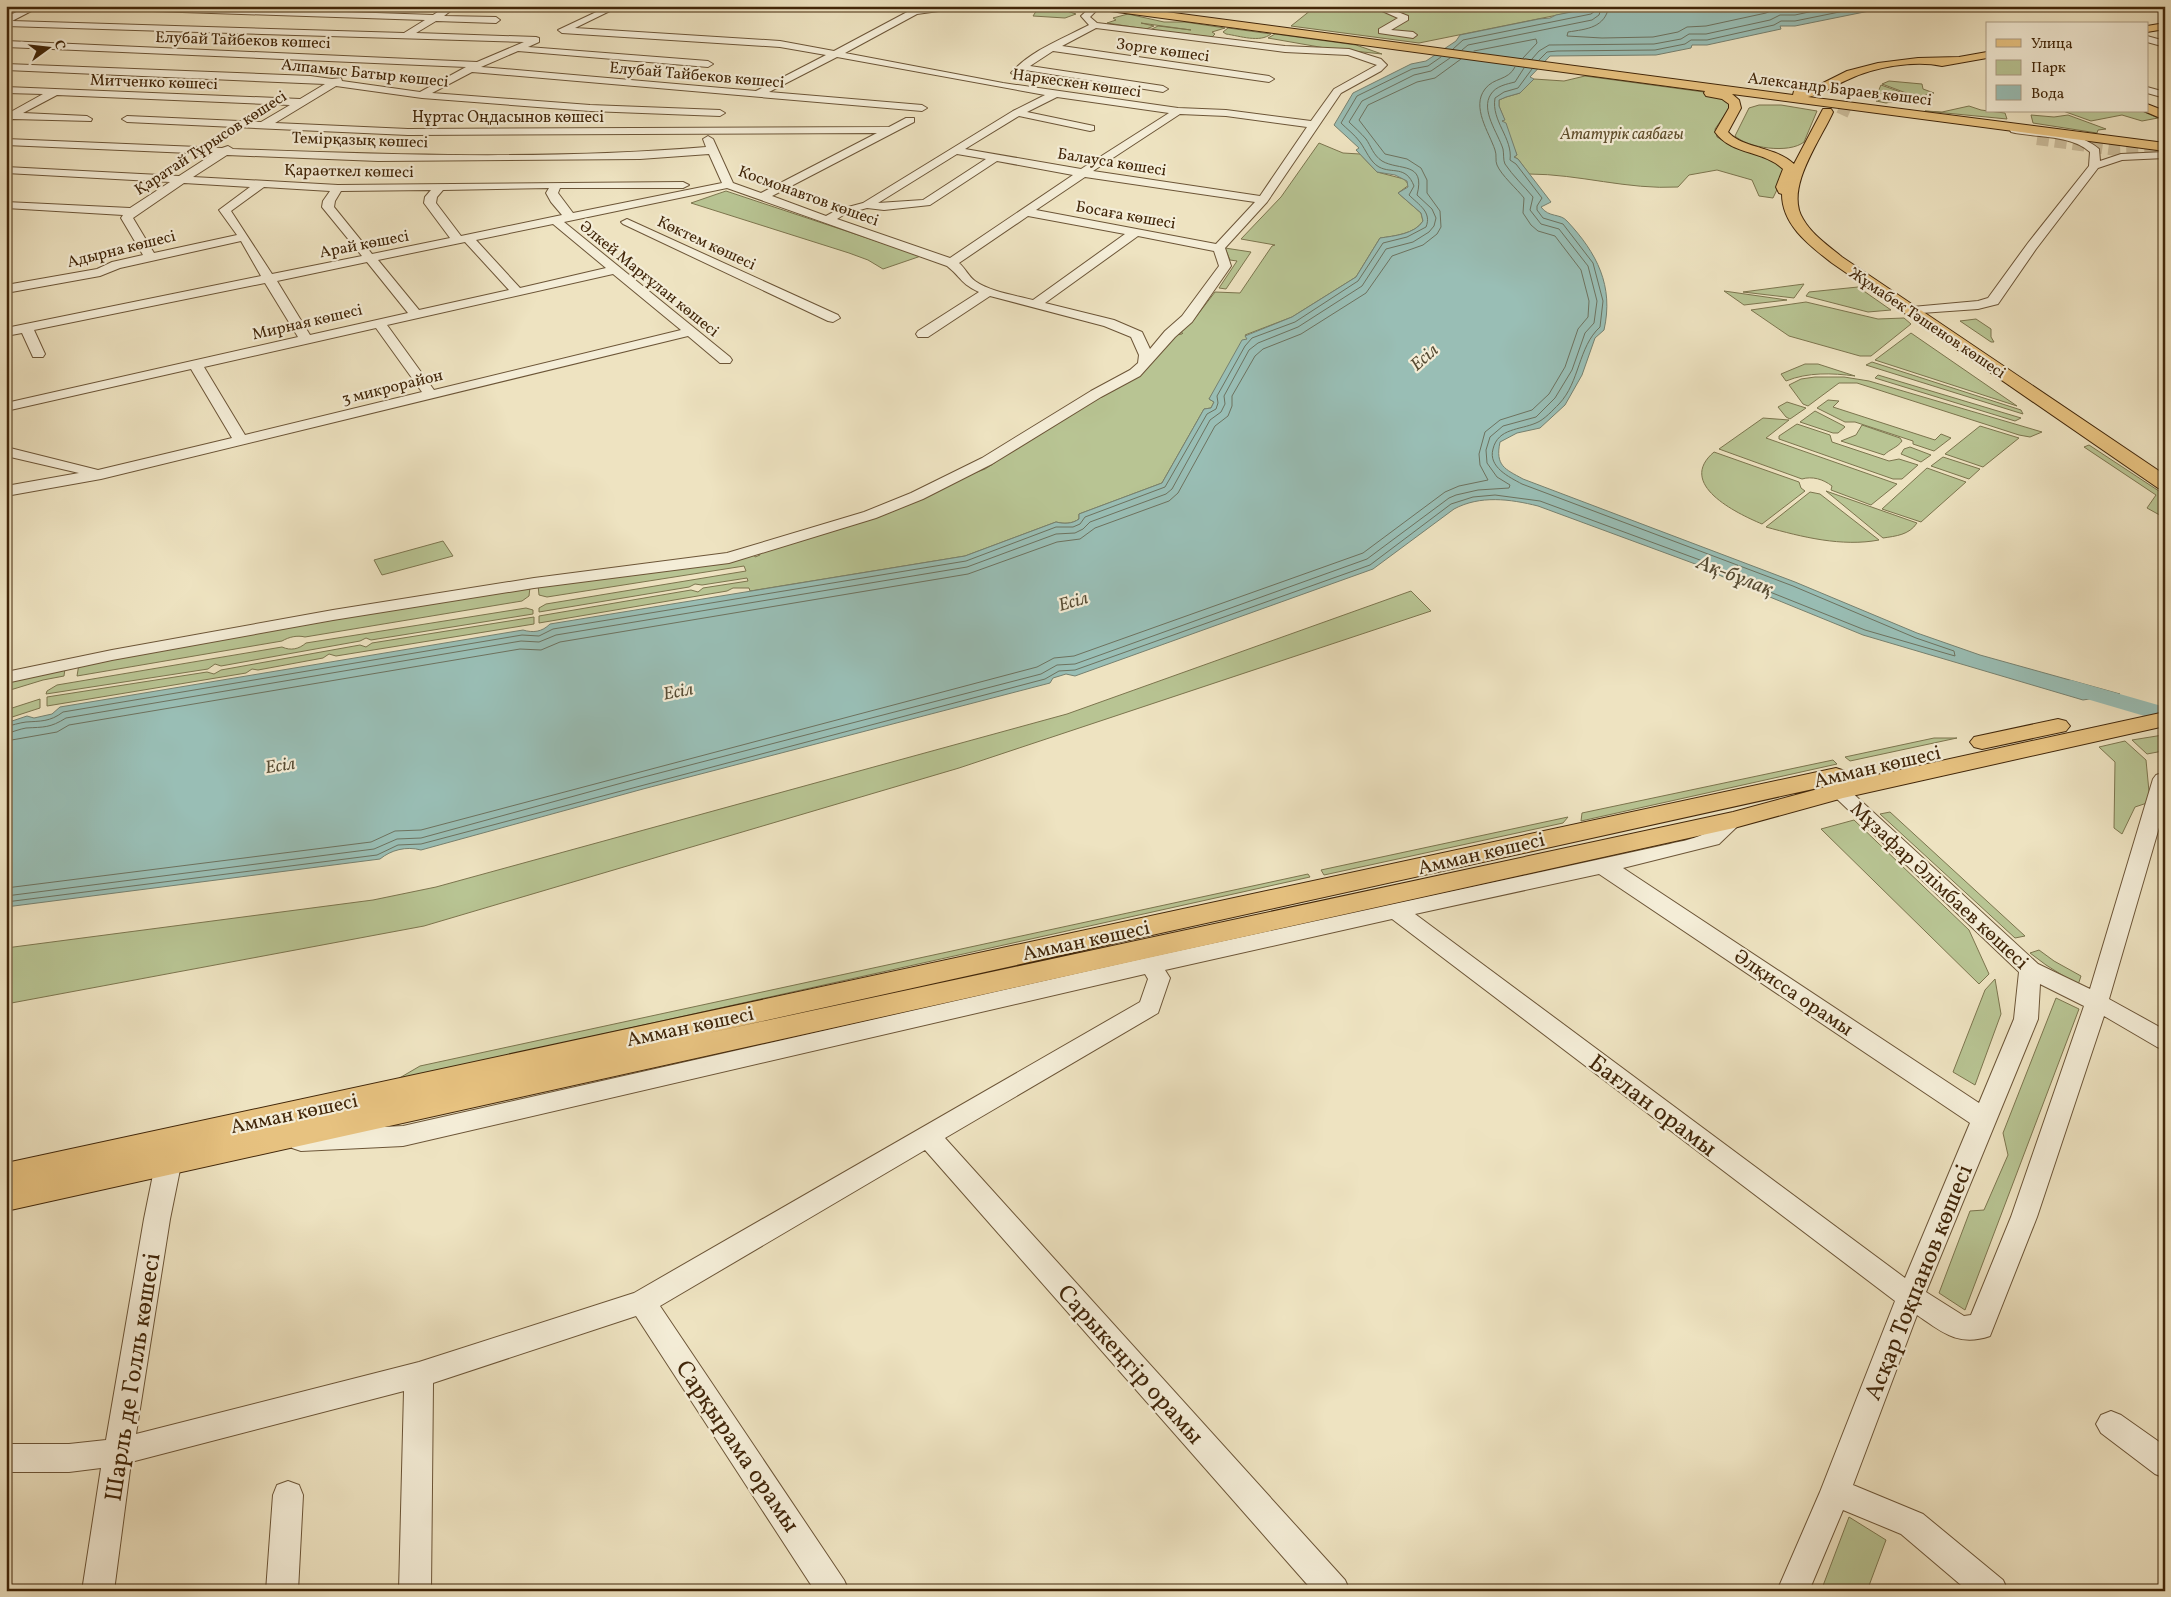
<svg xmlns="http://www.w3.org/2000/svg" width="2171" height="1597" font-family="Vollkorn,serif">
  <rect width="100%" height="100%" fill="#eee3c1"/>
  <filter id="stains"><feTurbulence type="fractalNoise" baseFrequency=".004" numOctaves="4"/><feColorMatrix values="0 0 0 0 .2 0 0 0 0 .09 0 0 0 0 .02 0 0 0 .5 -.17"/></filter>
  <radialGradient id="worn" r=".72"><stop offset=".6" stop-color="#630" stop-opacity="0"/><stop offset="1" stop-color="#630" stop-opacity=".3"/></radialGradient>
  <path fill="#b8c493" stroke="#7c754e" d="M1316,6H1602L1419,43L1291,26Z
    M995,7L1067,11L1076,14L1065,18L1033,16L1037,10Z
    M1128,14L1164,22H1185L1225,28L1212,32L1215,34L1212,37L1150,30L1158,26L1191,30L1141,23L1154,26L1146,29L1107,23L1116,20L1113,18Z
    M1228,28L1271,34C1260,43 1240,36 1226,34L1223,32Z
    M1275,34L1356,45L1382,54L1325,48L1268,38Z
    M1585,76L1704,92L1719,95L1733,103L1715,129L1717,137L1728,143L1769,157L1785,168L1784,175L1773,198L1759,196L1752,180L1717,170L1689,175L1678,187C1628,190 1579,174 1529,174L1518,159L1514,157L1517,155L1502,121L1504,119L1499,106V100L1506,97L1520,93L1534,79L1564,81Z
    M1889,81L1922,84L1923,89L1934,93L1917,97L1882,84Z
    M1881,85L1915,97L1886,103L1876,101L1897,96L1888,93L1877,94Z
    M1759,105H1781L1817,111L1804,142C1789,154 1748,148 1735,136L1749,108Z
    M1969,106L1981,110L2005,113L2007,119L1925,111L1942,112Z
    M2063,111H2142L2158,118L2142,121L2122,115L2091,121Z
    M2031,115L2054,117L2068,115L2106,129L2098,130L2097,133L2033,123Z
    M1319,143L1343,153L1360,154L1377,172L1404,179L1409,185L1398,193L1421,213L1423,221C1415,234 1394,236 1380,238L1356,277L1292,317L1245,335L1248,339L1209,399L1214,402L1211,408L1204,409L1162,483L1079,514V519C1072,524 1064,524 1056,522L965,556L750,591L749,588H733L727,591L539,623V616L691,590L698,592L703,588L748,581L747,578L702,585L695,584L689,587L539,612V608L546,604L746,571L744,566L547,597L539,595L538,585L754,554L755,557L760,555L759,552L985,469L996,462V458L1094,398L1176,335L1182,334L1183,333H1177L1192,322L1215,292L1240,293L1272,246L1275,245L1241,239L1281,197Z
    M726,191L921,256L883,269L868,260L849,253L691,203Z
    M1225,248L1251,252L1226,289L1219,288L1237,261L1230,260Z
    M1804,284L1794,298L1743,292Z
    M1858,287L1891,310L1868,312L1806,296L1809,292Z
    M1724,291L1787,300L1744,305Z
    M1806,302L1878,319L1904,318L1911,324L1871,356H1860L1789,336L1751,310Z
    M1976,319L1991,329V337L1994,342H1991L1960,321Z
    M1911,333L2017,406L1875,360Z
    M1872,362L2021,410L2023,414L1866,365Z
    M1805,364H1818L1855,376C1832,373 1808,372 1786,381L1781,374Z
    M1878,375L2021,418L2015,421L1875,378Z
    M1815,377H1844L1869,381L2042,432L2030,437L2019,435L1857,383H1839L1808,406L1803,404L1789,385L1801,379Z
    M1828,400L1839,401L1833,407L1935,440L1941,434L1951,438L1934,451L1913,444V441L1855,422H1845L1817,408Z
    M1787,402L1806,408L1790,419L1786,417L1778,407Z
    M1815,411L1844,426L1845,427L1838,433H1833L1800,422Z
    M1763,418L1789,420L1766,438L1897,484L1871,505L1831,490L1832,486C1823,479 1812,476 1802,479L1719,449Z
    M1797,424L1830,435L1832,442L1889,461L1899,459L1918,465L1902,479H1893L1779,439V436Z
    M1862,425L1900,438L1902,441C1897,448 1890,449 1884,455L1841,441L1856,435Z
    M1980,426L2019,438L1983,467L1945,454Z
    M2089,445L2165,495V518L2147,508L2156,495L2084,447Z
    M1910,447L1931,455L1921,462L1901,454L1904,449Z
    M1714,452L1799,482L1801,488L1805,491L1762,524C1736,513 1676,484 1714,452Z
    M1943,457L1980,469L1969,479L1931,466Z
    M1927,468L1966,482L1921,522L1882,509Z
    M1826,491L1917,523C1909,535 1896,536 1883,538Z
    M1810,492L1820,494L1879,540C1842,547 1802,537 1766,527Z
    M443,541L453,556L382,575L374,560Z
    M530,587L529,596L522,601L305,637C297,635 289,637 282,641L77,676L79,664L243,635Z
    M1411,591L1431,611L959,768L424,926L6,1004V948L373,900L436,887L1067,714Z
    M526,608L533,610V614L371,640L366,638L360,641L221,666L215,664L208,669L46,694L47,691L57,685L282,647C291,651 299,649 306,643Z
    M534,617V624L336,656L329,654L323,658L258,670L252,669L246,673L47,706V697L207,672L214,674L221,670L360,645L366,647L372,643Z
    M65,668L64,676L43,680L7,691L6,682Z
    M40,699V708L6,719V710Z
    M2163,735V751L2147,754L2132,740Z
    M1934,738H1957L1850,761L1845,757Z
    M2125,741L2146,760L2150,802L2135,807L2122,834L2114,828L2115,762L2099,747Z
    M1833,760L1837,764L1581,821L1582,813Z
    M1890,812L2025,936L2015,938L1880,814Z
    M1568,817L1563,823L1324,875L1321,870Z
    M1854,820L1969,930L1989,974L1979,984L1821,829Z
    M1308,874L1310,877L396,1080L420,1066Z
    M2039,950L2054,961L2081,976L2078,985L2046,965L2030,953Z
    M1995,979L2001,1014L1975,1085L1953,1072L1985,990Z
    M2056,998L2079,1009L1965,1310L1939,1293L1970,1211L1984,1210L2008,1155L2003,1133Z
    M1849,1517L1886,1540L1867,1591H1821Z"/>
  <path fill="#99beb5" stroke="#768170" d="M1602,6H1894L1795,26H1780L1781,29L1707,45H1692L1691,48L1656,55L1550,56L1530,77L1534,79L1520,93L1506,97L1499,100V106L1505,120L1502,121L1506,123L1517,155L1514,157L1518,159L1551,202L1541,207C1549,218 1560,213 1567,221C1597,253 1614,286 1604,330L1595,338L1582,375L1565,405L1540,428L1517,433L1500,442C1495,466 1505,469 1523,479L1795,582L1917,633L1980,655L2120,694L2083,700L1863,635L1738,584L1698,565L1538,506C1510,499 1480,495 1454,509L1373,569L1075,676L1066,674L1053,678L1050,683L643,789L421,850C406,846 391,850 380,859L6,907V723L27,716L34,718L52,714L60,707L523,630C533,633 542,632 550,624L965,556L1056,522C1064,524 1072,524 1079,519V514L1162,483L1204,409L1211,408L1214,402L1209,399L1242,340L1247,339L1245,336L1292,317L1356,277L1380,238C1394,236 1415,234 1423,221L1421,213L1398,193L1408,187L1407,181L1395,175L1377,172L1356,150L1359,148L1334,125L1353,93L1411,64L1426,61L1456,41L1460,35L1539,19L1550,18L1556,15Z"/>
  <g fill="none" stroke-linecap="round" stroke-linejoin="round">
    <path stroke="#6d725f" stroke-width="1" d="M1609,6C1605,28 1587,29 1568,32L1567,36L1602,38L1653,37L1678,32L1687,27L1706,26L1766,13L1779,7L1799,6
      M1453,49L1463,40L1591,14L1595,11V6
      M1462,50L1468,45L1592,20L1599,15L1602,6
      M1474,51L1536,39L1537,43L1523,58
      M1532,59L1539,51L1549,45L1654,44L1681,39L1689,34H1706L1770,20L1780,15H1795L1837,6
      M1539,60L1547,52L1557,51L1655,50L1685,44L1691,40H1707L1774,25L1781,21H1795L1869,6
      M6,727C12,725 19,723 26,722C40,721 50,722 63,712L522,635L539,636L553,629L966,561L1056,527H1073L1080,524L1085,517L1165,487L1207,414L1216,409L1218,403L1217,396L1245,346L1252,338L1295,322L1358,281L1383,243L1407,237L1426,227C1432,212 1419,205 1409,195L1414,186C1406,165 1392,174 1379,167C1370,162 1366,150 1360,142C1355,135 1347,129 1341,123L1357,96L1412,69L1428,66L1441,57
      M6,734C12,732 20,729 26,728C44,727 50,728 66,718L521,641L539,642L556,635L967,567L1056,534L1075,533L1083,529L1090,522L1166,494L1172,489L1210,420L1221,412L1225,404L1224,396L1249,350L1258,343L1298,327L1362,286L1386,249L1413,242L1429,232L1434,226L1436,218L1432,209L1417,195C1426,161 1399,171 1382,161C1373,155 1371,146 1366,139C1361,133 1354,127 1349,122L1362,101L1414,75L1431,71L1450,58
      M6,741L57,732L69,725L520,649L541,650L560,642L968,574L1057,542L1080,539L1095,528L1169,501L1178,493L1215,426L1228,416L1232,406V396L1255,356L1263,349L1301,334L1366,293L1392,256L1423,245L1437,234L1441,227L1440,211L1427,193V180L1421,168L1407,159L1385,154L1359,120L1368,105L1417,82L1435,78L1461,59
      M6,888L371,842L395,831L421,830L1037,667L1054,658L1074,656L1363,553L1445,492L1459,486L1488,480L1480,465L1479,454L1485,432L1500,420L1532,410L1549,394L1565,367L1578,329L1588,317L1589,301L1581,270L1555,236L1538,231L1531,225L1523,213L1524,198C1517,189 1501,175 1497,165C1495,161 1497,155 1495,150C1489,132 1471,107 1485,89C1494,77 1508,81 1515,67
      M6,896L374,849L397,839L421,838L640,778L1041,674L1057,665L1075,664L1367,559L1449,498L1456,495L1478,490L1509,488L1510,485L1497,477L1487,463L1486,450L1490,437L1503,426L1536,417L1555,398L1572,370L1585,333L1594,323L1597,301L1588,266L1559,229L1541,224L1530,210L1533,197C1524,186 1513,176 1505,164C1503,160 1504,154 1503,149C1498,133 1480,110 1491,94C1496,86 1507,84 1515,82L1524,68
      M6,902L377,855L398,845L421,844L1045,679L1059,671L1075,670L1370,565L1451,504L1473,497L1495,495L1540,501L1700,560L1740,580L1865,630L1955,656L1954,651L1916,638L1793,586L1522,484C1509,477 1488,467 1493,449C1498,428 1520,430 1536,423C1544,420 1553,410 1559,404C1580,382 1578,347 1600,327L1603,301L1593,263L1563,224L1543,218L1537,210V206L1542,198L1516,164L1510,160C1513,138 1491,121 1495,98L1504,92L1518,88L1532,69"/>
    <path fill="#99beb5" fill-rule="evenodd" d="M2071,680L2165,707V722L2063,692L2060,687L2063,682Z"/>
    <path stroke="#cbbd9c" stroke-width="12" stroke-dasharray="12 6" stroke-linecap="butt" d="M1842,115L1848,102
      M2037,139L2116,150L2165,148"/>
    <g stroke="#6c5537" stroke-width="2">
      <path id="minor" d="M29,6H41L12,21L404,33L425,20L93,9L89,6H174L433,15L447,6H457L444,16L496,17L500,20L496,23L436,21L416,33L536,37L539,38V42L528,47L708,61L713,64L708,67L518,51L481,67L756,91L826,55L780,47L562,33L558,30L609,6H620L575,28L780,41L834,51L909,11L907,9L908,7L957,6L953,9L917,14L845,53L1003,83L1178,108L1226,110L1311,121L1334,89L1377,65L1348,55L1285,52L1096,28L1062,46L1269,76L1274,79L1269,82L1053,51L1030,66L1163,86L1168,89L1163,92L1025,70L1016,76L1011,73C1030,51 1062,39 1089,25L1081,16L1092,6H1101L1090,17L1097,23L1285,46L1349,49L1381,59L1387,65L1381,71L1341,93L1267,202L1225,248L1231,266L1229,269L1192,322L1175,337L1140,376L1101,397L992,464L923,499L876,518L729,563L534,588L333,620L112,660L6,683V672L112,650L333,610L534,578L727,553L864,512L911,493L982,458L1091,391L1130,370L1138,363L1139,355L1131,337L1104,326L990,296L928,337H918L916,334L918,331L979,292C961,284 961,277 947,266L727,188L564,222L730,357L732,360L730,363H720L688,336L101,479L6,496V486L79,473L6,456V447L98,470L232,438L191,369L6,411V403L298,337L265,283L34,330L45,354L43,357H33L22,333L6,336V328L261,276L241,241L120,268L100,276L6,293V285L97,269L112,262L143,255L121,218L123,215L6,208V202L130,208L170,182L6,173V167L179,176L213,154L6,145V139L222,148L228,146L233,149C389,155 550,160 706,147L703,139L708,136L713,139L733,183L761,193L877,133L408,135L127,122L122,119L127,116L261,122L290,105L57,95L23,113L87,116L92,119L91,121L13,119L6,122L7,114L43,94L6,93V87L300,99L325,84L6,70V64L310,76L332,79L341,78L342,81L420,92L466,67L6,47V41L477,62L524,42L6,26V17ZM837,57L1045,95L1013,111L863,203L837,210L826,216L772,196L914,122V118H906L889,127L408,129L275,123L336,86L422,98L590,111L720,116L725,113L720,110L590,105L432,93L472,72L922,111L927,108L922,105L769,92ZM1057,97L1169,113L1081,169L965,149L1019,116L1090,131L1094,130V126L1027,112ZM1180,114L1226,116L1307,127L1260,196L1093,171ZM709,154L722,183L573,213L558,193L560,188H683L689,185L683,182L338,185L193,177L227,155L378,161L640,159ZM957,154L986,159L923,200L878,203ZM997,161L1073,175L950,258L837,219L845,214L867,208L884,210L930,205ZM1085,177L1255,202L1216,244L1036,210ZM184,183L250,187L219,210L237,235L154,253L133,218ZM264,187L330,191L323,201L322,207L362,256L272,274L231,211ZM549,188L546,193L551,202L562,215L461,236L436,203L437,197L443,190ZM431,190L425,197L424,203L450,238L372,254L334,207L335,201L341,191ZM1028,216L1125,234L1033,300C1014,295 991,292 975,281C969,277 965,268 959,263ZM553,224L606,268L520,288L476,240ZM1138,236L1214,251L1219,266L1182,316L1165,331L1150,349L1142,332L1114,320L1045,303ZM465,242L509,290L419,310L378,260ZM367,262L408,313L310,335L277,281ZM613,274L681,330L434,390L387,325ZM376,328L422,392L245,435L204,367Z
        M1371,6H1383L1408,16V20L1391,30L1413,32L1417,35L1413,38L1379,33V29L1398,18Z
        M2147,36L2165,41V47L2147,42Z
        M2147,87L2165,92V98L2147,93Z
        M2015,127C2042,131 2078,131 2099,149L2100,161L2121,154L2165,152V158L2122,160L2098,168L2036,249L1998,304L1978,309L1907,314L1906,311L1912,307L1978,301L1988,298L2028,243L2089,166L2090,152C2070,134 2036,138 2011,132L2010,130Z
        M627,219L838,315L840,318L833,322L828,321L623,224L621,222Z
        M2165,772V807L2109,999L2165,1030V1050L2157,1047L2104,1016L2037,1217L1990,1336C1958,1347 1942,1332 1917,1315L1853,1485L1923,1514L2003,1580L2008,1591H1968L1901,1534L1843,1510L1809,1591H1777L1820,1492L1895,1301L1392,919L1165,970L1170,978L1158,1013L945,1138L1345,1580L1350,1591H1313L925,1150L660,1306L844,1580L849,1591H815L636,1316L433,1383L431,1591H399L404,1391L131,1462L114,1591H82L101,1468L69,1472H6V1444H69L106,1440L144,1219L158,1150L162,1143L171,1140L180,1143L184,1150L170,1219L136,1434L419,1362L634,1293L1140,1002L1148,979L1145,974L403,1146L301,1151L292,1148L289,1141L292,1134L301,1131L403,1126L1150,957L1665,845C1677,842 1692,840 1704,834C1718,828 1723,811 1741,815L1744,820L1719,844L1623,868L1979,1103L2014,1019L2019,972L1817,780L1820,776L1827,774L1834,776L2038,964L2090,989L2153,779L2156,775ZM1599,874L1970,1123L1905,1278L1415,914ZM2040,984L2084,1006L2011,1217L1971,1315L1964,1316L1926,1292L2038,1019Z
        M2111,1411L2121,1415L2165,1446V1478L2155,1474L2101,1433L2096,1424L2101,1415Z
        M288,1481L299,1485L303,1495L298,1591H266L273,1495L277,1485Z"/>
    </g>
    <g stroke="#412609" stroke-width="2">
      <path id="major" d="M1090,6H1121L1793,95L1794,91L1811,89L1847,71L1878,63L1918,58L1959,57L1987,52V58L1942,66C1914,60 1874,67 1847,80C1833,86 1823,94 1808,97L2165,143V151L1732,94L1739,100L1741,108L1728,132C1743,149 1775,146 1794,164L1823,109H1831L1833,112C1820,141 1784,189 1803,219C1812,235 1829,246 1842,257L2165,475V490L2158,488L1832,263C1809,245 1782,225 1782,194L1779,193L1776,187L1783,169C1763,150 1731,155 1715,132L1729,108V104L1722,99L1706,96L1704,93L1705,91L1095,9Z
        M2165,23V29L2147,32V26Z
        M2147,104L2165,111V120L2144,111H2147Z
        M2165,712V726L1843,798L1734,828L6,1211V1163L1836,768L1845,771L1848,776L1845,781L1836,784L704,1034L1733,812L1840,783Z
        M2058,719L2066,721L2070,726L2066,731L1982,749L1974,747L1970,742L1974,737Z"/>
    </g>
    <use href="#minor" fill="#f4edd7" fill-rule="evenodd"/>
    <use href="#major" fill="#e7c280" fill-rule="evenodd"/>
  </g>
  <g text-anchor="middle" stroke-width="4.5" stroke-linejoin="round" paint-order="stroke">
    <g font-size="16" fill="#412609" stroke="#f4edd7">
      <text transform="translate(243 39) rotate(2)" y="6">Елубай Тайбеков көшесі</text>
      <text transform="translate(1163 49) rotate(8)" y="6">Зорге көшесі</text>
      <text transform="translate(365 72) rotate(6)" y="6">Алпамыс Батыр көшесі</text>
      <text transform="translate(697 74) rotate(5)" y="6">Елубай Тайбеков көшесі</text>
      <text transform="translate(154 81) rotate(2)" y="6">Митченко көшесі</text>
      <text transform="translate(1077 82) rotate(8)" y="6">Наркескен көшесі</text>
      <text transform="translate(1840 88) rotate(7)" y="6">Александр Бараев көшесі</text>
      <text x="508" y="122">Нұртас Оңдасынов көшесі</text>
      <text transform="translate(360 139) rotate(2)" y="6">Темірқазық көшесі</text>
      <text transform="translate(210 142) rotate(-33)" y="6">Қаратай Тұрысов көшесі</text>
      <text transform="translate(1112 161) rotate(9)" y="6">Балауса көшесі</text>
      <text transform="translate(349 170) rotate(1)" y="6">Қараөткел көшесі</text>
      <text transform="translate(809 195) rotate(20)" y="6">Космонавтов көшесі</text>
      <text transform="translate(1126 214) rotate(10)" y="6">Босаға көшесі</text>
      <text transform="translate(707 242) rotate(25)" y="6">Көктем көшесі</text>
      <text transform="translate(364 243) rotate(-11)" y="6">Арай көшесі</text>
      <text transform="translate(121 248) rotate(-14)" y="6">Адырна көшесі</text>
      <text transform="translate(650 278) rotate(39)" y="6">Әлкей Марғұлан көшесі</text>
      <text transform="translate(307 321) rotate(-13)" y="6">Мирная көшесі</text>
      <text transform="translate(1928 322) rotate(34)" y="6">Жұмабек Тәшенов көшесі</text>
      <text transform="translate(392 386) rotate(-14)" y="6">3 микрорайон</text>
    </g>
    <g font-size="16" font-style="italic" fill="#5f4e2c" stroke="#f4edd7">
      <text x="1622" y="139">Ататүрік саябағы</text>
    </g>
    <g font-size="18" font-style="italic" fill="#574c34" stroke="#f4edd7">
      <text transform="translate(1424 357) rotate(-42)" y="6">Есіл</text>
      <text transform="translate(1073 601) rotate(-16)" y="6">Есіл</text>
      <text transform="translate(678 691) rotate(-11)" y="6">Есіл</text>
      <text transform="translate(280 765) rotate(-9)" y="6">Есіл</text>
    </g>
    <g font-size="20" fill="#412609" stroke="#f4edd7">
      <text transform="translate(1877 766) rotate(-13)" y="7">Амман көшесі</text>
      <text transform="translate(1481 853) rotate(-13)" y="7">Амман көшесі</text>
      <text transform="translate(1940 885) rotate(43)" y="7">Мұзафар Әлімбаев көшесі</text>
      <text transform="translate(1086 940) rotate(-12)" y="7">Амман көшесі</text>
      <text transform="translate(1794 992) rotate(34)" y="7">Әлқисса орамы</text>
      <text transform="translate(690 1026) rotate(-12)" y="7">Амман көшесі</text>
      <text transform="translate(294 1113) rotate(-12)" y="7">Амман көшесі</text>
    </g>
    <g font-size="21" font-style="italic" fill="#574c34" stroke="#f4edd7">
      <text transform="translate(1735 575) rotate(21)" y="7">Ақ-бұлақ</text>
    </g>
    <g font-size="24" fill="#412609" stroke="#f4edd7">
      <text transform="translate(1653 1105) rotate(37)" y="8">Бағлан орамы</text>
      <text transform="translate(1918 1282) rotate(-68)" y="8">Асқар Тоқпанов көшесі</text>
      <text transform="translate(1131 1364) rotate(48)" y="8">Сарыкеңгір орамы</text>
      <text transform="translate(132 1377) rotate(-81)" y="8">Шарль де Голль көшесі</text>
      <text transform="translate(738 1446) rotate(56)" y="8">Сарқырама орамы</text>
    </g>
  </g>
  <rect width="2171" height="1597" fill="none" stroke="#eee3c1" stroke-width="25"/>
  <rect x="8" y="8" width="2156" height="1582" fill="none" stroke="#412609" stroke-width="2.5"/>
  <rect x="12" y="12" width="2146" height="1572" fill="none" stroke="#412609"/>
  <rect x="1986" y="22" width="162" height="90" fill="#f4edd7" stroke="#ac9d85"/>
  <rect x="1996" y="39" width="25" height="8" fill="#e7c280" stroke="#ac9d85"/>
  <text x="2031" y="48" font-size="15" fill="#412609">Улица</text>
  <rect x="1996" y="60" width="25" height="15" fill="#b8c493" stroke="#ac9d85"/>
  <text x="2031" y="72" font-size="15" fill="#412609">Парк</text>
  <rect x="1996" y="85" width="25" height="15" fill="#99beb5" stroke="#ac9d85"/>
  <text x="2031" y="98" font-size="15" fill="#412609">Вода</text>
  <g transform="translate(48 48) rotate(75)" stroke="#f4edd7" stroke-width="4" paint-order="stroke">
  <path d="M0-4L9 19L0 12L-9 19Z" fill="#412609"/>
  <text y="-8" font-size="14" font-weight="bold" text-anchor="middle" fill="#412609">С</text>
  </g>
  <rect width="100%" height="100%" filter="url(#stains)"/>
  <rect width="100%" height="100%" fill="url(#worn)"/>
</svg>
